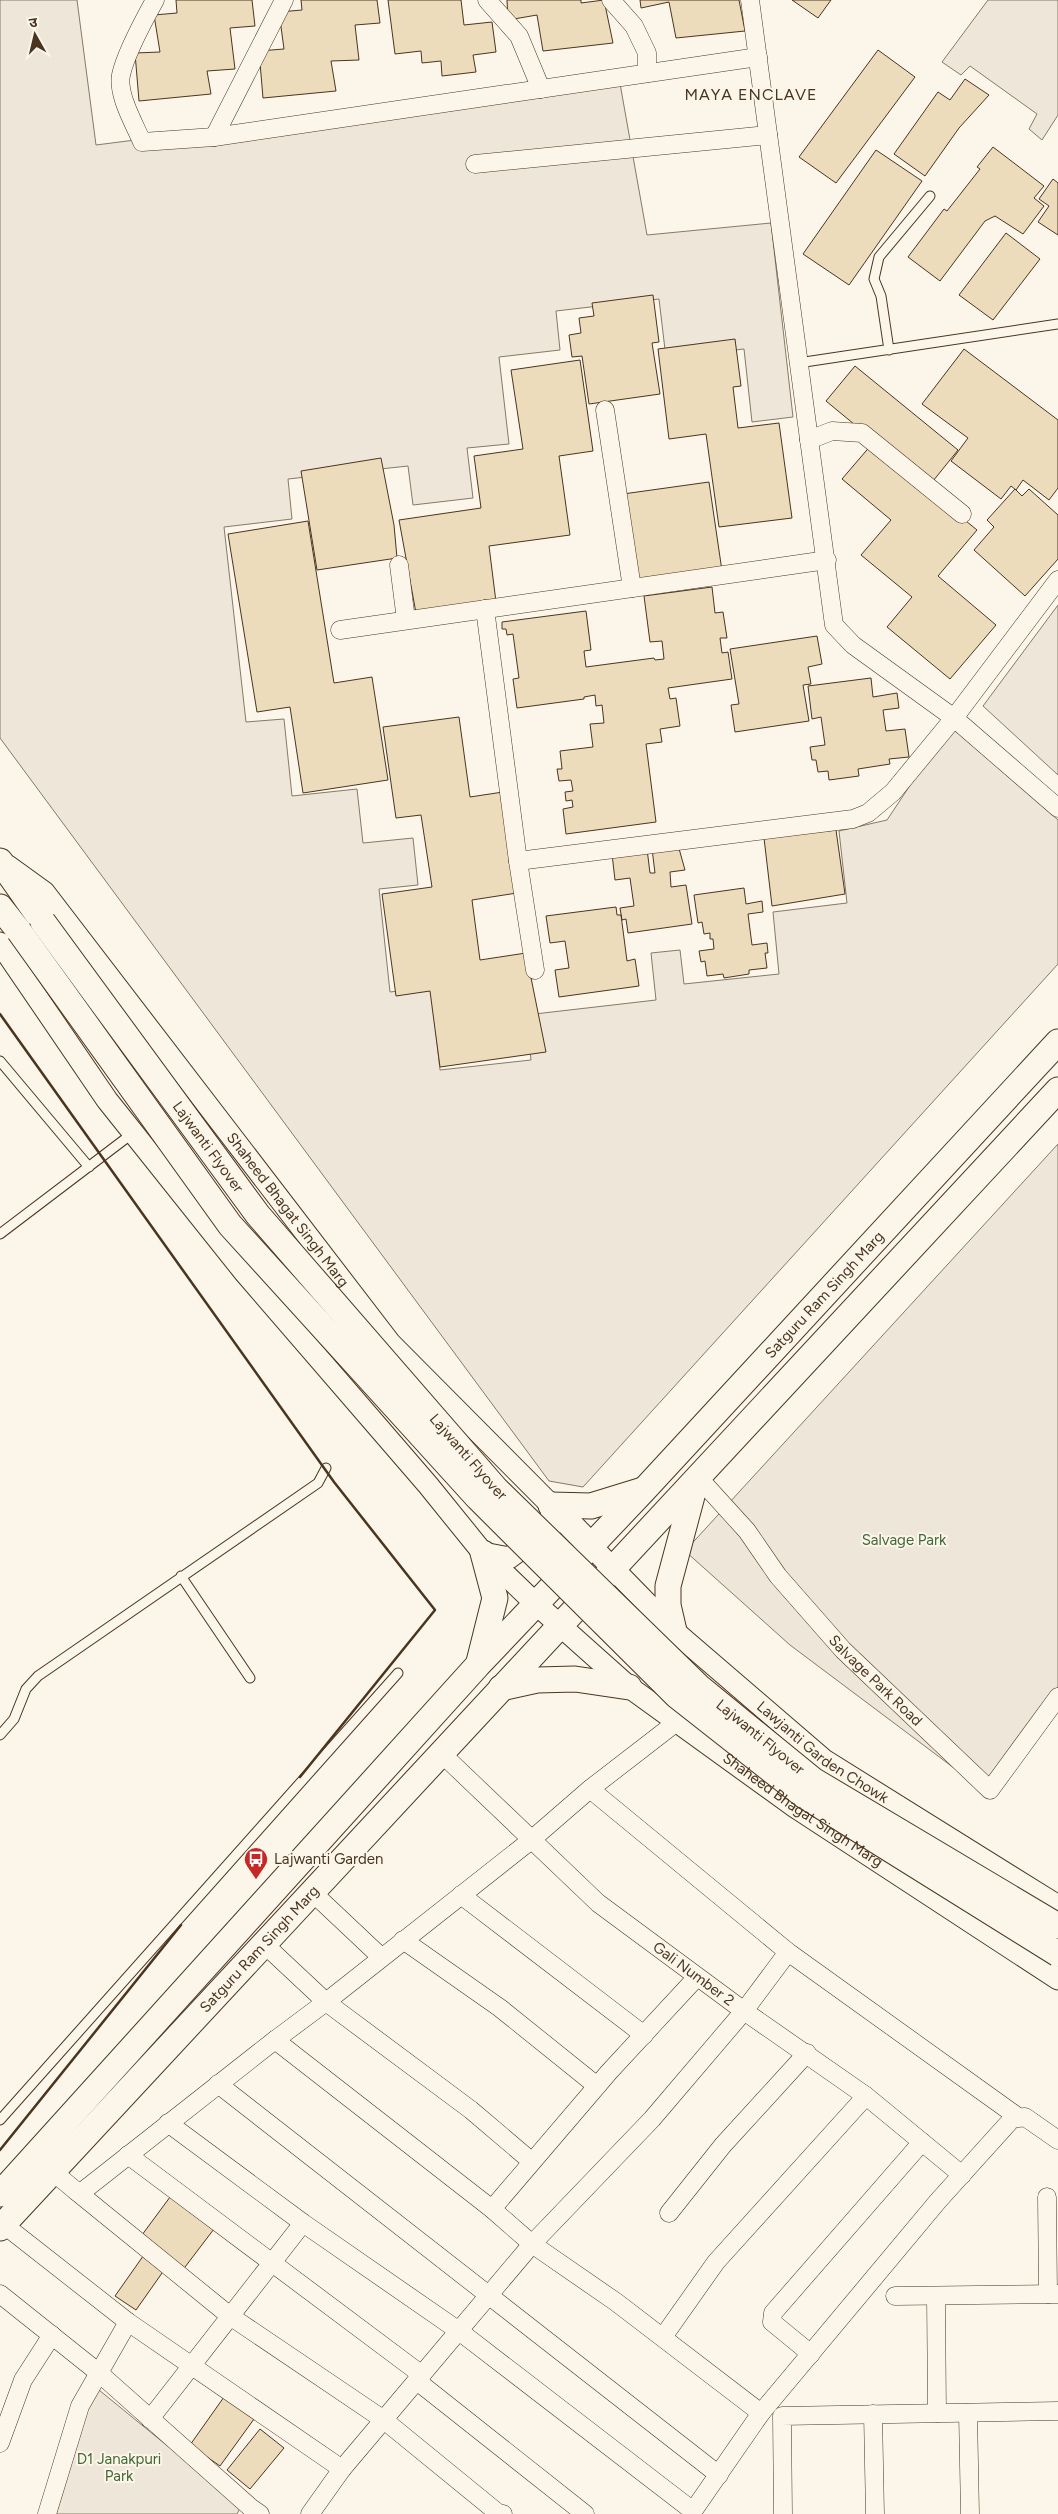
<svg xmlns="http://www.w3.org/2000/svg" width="1058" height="2514" font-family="Figtree,'Noto Sans Devanagari',sans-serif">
  <rect width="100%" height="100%" fill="#fbf6e9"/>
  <path fill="#ede6d9" stroke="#887966" d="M0,0H77L96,145L619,78L647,235L771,223L793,417L752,422L744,349L666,358L659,299L556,311L560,350L499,357L509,444L467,448L473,498L413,505L408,466L288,479L292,519L224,527L246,722L284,719L292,796L357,789L363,843L413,838L418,885L379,889L390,992L431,987L440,1070L531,1060L526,1015L656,1000L651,953L680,950L684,984L779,974L773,912L847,903L839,831L887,820L951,724L1058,820V964L583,1487L549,1481L0,738Z
    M988,0H1058V115L1042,140L1029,129L1037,114L970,66L961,75L942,62Z
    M1058,605V775L983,706Z
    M1058,1144V1690L982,1789L790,1645L685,1551Z
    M99,2390L241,2506L237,2514H56L87,2410Z"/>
  <path fill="#ecdcbc" stroke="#4a3520" d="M176,0H252L255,26L230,28L235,69L207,71L211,94L139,101L135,53L160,52L154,15L177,13Z
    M301,0H377L380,23L355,25L359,60L331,61L336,91L263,98L259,51L284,49L279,12L302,10Z
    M388,0H461L464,25L492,22L496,52L473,55L476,72L442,76L441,61L422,63L421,51L395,54Z
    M507,0H581V3L604,0L613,43L543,51L537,15L508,20Z
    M640,0H739L745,31L676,38L669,2L641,8Z
    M792,0H831L818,18Z
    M878,50L915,77L836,183L799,157Z
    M965,79L989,95L959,128L925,176L894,154L938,92L950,100Z
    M993,147L1044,186L1034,198L1044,206L1023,234L995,216L985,221L940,281L908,257L944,209L947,211L980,169L977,167Z
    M876,150L922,181L849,285L803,254Z
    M1053,179L1058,183V235L1038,222L1049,206L1039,199Z
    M1006,233L1040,259L993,320L959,295Z
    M653,295L659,342L652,343L660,394L589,404L582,356L572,357L569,335L581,333L579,318L594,316L592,303Z
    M735,339L741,386L733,387L738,428L779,423L792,518L719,527L706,434L669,439L658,349Z
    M964,349L1058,420V488L1049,500L1023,480L1016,490L1011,486L1001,499L951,461L968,438L922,404Z
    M580,360L593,451L559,456L570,535L489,546L496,602L416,613L399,520L481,508L474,456L523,449L511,370Z
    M855,366L958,450L929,486L826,401Z
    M872,444L977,530L938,576L996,625L950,679L887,627L912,597L861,555L891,520L842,479Z
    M381,458L394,525L397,558L317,570L301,471Z
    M709,482L722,571L635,583L623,494Z
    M1015,489L1022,496L1029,489L1058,515V559L1025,596L974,550L994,527L987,520Z
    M308,521L334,683L372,677L388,780L303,793L290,707L257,712L228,534Z
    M712,587L715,613L723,612L727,638H720L722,653L728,652L732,679L668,688L670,699L676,698L680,726L660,729L662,742L646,744L656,822L566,834L563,809L573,807L572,800L566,801L565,792L573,791L571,780L559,781L557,769H562L560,751L593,747L590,724L604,723L602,705L596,706L595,695L584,697V699L517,708L513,679L519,678L513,634L507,635L506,629H502V622L586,611L591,650L584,651L586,667L654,658L655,660L664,659L662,641L650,642L644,596Z
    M817,636L822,664L808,667L811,684L803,685L809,721L735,732L731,705L739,704L730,649Z
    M871,678L873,697L897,693L899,708L883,710L886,731L905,729L909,757L889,759L890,764L858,769L859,776L829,780L828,771L818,772L816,760H812L810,747L825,745L821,717L812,719L808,686Z
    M459,717L470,797L503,792L517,893L472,900L480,960L526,953L546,1052L440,1067L430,991L396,996L382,894L432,887L421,815L396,818L383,727Z
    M836,830L845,894L772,906L764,838Z
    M678,845L685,870L670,872L671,887L686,885L692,924L628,933L626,919L622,920L620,908L634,906L630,878L615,880L612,854L647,849L650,873H655L652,849Z
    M744,888L746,904L762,901L763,912L748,914L752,945L767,943L768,953H765L767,968L749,970V974L724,978L723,974L707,976L705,961L701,962L699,951L714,949L713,939H710V933L704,934L702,922L698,923L694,895Z
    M616,907L617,915H621L627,961L635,959L639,986L559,997L555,970L569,968L565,941L550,943L546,916Z
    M173,2193L217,2225L182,2271L139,2239Z
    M146,2252L167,2266L136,2310L115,2296Z
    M224,2397L254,2419L220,2466L190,2445Z
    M260,2429L284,2448L250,2489L227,2470Z"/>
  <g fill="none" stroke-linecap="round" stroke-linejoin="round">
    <g stroke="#4a3520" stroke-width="11">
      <path id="service" d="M889,350L881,296L874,279L879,257L930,196
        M798,363L1058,324
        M0,1061L89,1167
        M0,1234L133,1133
        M181,1576L250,1678
        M0,1735L14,1719L26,1689L38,1676L318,1483L326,1468
        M0,2120L398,1673"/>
    </g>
    <g stroke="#4a3520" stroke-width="19">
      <g id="minor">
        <path d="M155,0C145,18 125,56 121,75C117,95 135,125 142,142L214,137"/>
        <path d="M284,0L214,137L758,57"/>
        <path d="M487,0L519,36L541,89"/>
        <path d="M611,0L634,26L647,53V73"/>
        <path d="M750,0L834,625L853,645L954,718L1058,808"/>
        <path d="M475,164L768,135"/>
        <path d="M605,410L632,588"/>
        <path d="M809,440L832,431L862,433L962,514"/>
        <path d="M399,565L406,620"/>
        <path d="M485,609L518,861L535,970"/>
        <path d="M340,630L827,560"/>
        <path d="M518,861L853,819L868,813L893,792L954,718L1058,580"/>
        <path id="s1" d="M697,1476L747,1531L778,1576L843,1650L990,1790L1058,1697"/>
        <path id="s2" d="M441,1753L598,1903L744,2011L866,2096L962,2175"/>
        <path d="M590,1789L788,1952L1018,2117"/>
        <path d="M312,1892L381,1957"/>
        <path d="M461,1895L644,2035"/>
        <path d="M403,1940L500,2008L597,2086"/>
        <path d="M264,1944L326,2002L471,2110L531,2161"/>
        <path d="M275,2040L492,2209L532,2244L616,2302L761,2413L691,2514"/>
        <path d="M218,2084L719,2475"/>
        <path d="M168,2123L303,2223L459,2331L693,2511"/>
        <path d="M128,2155L422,2375"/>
        <path d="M52,2171L76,2191H83L275,2040L326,2002L530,1841L590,1789L678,1721"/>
        <path d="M76,2191L230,2316L384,2420L498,2513L503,2514"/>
        <path d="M1047,2197L1048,2294"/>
        <path d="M492,2209L609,2072L697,1977"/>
        <path d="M669,2213L723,2145L807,2053"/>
        <path d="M3,2224L128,2322L342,2469"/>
        <path d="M0,2294L99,2373L250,2507L260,2514"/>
        <path d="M895,2296L1058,2294"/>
        <path d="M936,2296L937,2413"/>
        <path d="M663,2337L716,2262L866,2096"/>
        <path d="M811,2354L772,2322L773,2313L922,2142"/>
        <path d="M417,2381L585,2514"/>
        <path d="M761,2413L938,2201L1012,2119L1025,2117L1058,2140"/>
        <path d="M968,2413L970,2514"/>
        <path d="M873,2414L875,2514"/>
        <path d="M150,2419L303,2223"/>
        <path d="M0,2443L23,2380L52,2335"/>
        <path d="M47,2514L80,2406L128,2322"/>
        <path d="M310,2514L342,2469L532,2244L652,2119L744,2011L788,1952"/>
        <path d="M783,2514L782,2416L1058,2411"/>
      </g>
    </g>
    <g stroke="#4a3520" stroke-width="23">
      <g id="tertiary">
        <path id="s3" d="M8,866L44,892L390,1343L551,1505L552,1526L509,1558L483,1553"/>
        <path id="s4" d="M0,943L107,1100L245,1273L428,1485L483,1553L536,1604L629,1687L795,1807L1058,1979"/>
        <path id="s5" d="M591,1546L674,1631L824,1760L1058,1906"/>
      </g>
    </g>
    <g stroke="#4a3520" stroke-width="27">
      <g id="secondary">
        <path d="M0,861L43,922"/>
        <path d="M0,907L19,931"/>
        <path d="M551,1505L591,1506L643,1490"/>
        <path d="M551,1505L591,1546"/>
        <path d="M674,1631L668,1605V1586L696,1481"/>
        <path d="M479,1662L495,1598L483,1553"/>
        <path d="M501,1688L537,1680L575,1679L629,1687"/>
        <path id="s6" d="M0,2194L478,1665L644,1490L1058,1042"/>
        <path id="s7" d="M0,2228L1058,1090"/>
      </g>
    </g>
    <use href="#service" stroke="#fbf6e9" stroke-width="9"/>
    <use href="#minor" stroke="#fbf6e9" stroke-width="18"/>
    <use href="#tertiary" stroke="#fbf6e9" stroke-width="21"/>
    <use href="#secondary" stroke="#fbf6e9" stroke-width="25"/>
    <g stroke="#4a3520" stroke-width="27" stroke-linecap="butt">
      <g id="secondary-bridge">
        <path id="s8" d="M43,922L258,1215L496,1489L699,1687L813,1780L1058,1926"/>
        <path d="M19,931L230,1225L478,1498L677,1696L803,1795L1058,1954"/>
      </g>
    </g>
    <use href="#secondary-bridge" stroke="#fbf6e9" stroke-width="25"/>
    <path stroke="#4a3520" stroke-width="2.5" d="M0,1014L334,1482L435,1610L300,1777
      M0,2150L181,1925"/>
  </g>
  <defs>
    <g id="bus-pin" transform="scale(1.25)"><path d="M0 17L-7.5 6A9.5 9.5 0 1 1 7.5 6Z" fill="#c62828" stroke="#fbf6e9"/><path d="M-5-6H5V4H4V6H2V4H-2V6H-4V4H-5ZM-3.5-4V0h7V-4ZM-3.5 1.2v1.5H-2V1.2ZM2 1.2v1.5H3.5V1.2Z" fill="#fff"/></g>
  </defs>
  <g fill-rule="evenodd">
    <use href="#bus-pin" x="256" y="1859"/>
  </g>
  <g text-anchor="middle" stroke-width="4" stroke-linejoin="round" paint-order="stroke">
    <g font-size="15" fill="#4a3520" stroke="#fbf6e9">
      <text dy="5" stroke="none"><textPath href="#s8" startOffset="279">Lajwanti Flyover</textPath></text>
      <text dy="5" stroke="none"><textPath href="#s3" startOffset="445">Shaheed Bhagat Singh Marg</textPath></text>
      <text dy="5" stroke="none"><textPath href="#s6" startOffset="1220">Satguru Ram Singh Marg</textPath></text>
      <text dy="5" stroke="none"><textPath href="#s8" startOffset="684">Lajwanti Flyover</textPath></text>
      <text dy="5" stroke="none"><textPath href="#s1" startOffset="272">Salvage Park Road</textPath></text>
      <text dy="5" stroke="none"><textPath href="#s8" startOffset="1089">Lajwanti Flyover</textPath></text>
      <text dy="5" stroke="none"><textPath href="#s5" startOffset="311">Lawjanti Garden Chowk</textPath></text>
      <text dy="5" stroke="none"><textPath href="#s4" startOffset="1190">Shaheed Bhagat Singh Marg</textPath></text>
      <text dy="5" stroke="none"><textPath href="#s7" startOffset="381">Satguru Ram Singh Marg</textPath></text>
      <text dy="5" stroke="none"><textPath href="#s2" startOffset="336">Gali Number 2</textPath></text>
    </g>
    <g font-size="15" fill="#436837" stroke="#fbf6e9">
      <text x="904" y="1545">Salvage Park</text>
      <text x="119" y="2464">D1 Janakpuri<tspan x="119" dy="17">Park</tspan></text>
    </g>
    <g font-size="15" fill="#4a3520" stroke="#fbf6e9" text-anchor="start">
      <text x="274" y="1864">Lajwanti Garden</text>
    </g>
    <g font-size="16" letter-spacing="1" fill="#4a3520" stroke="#fbf6e9">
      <text x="751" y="100">MAYA ENCLAVE</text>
    </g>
  </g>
  <g transform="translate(35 35) rotate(352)" stroke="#fbf6e9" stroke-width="4" paint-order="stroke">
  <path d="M0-4L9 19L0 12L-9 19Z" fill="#4a3520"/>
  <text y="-8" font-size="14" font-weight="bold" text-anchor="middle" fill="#4a3520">उ</text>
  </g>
</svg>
